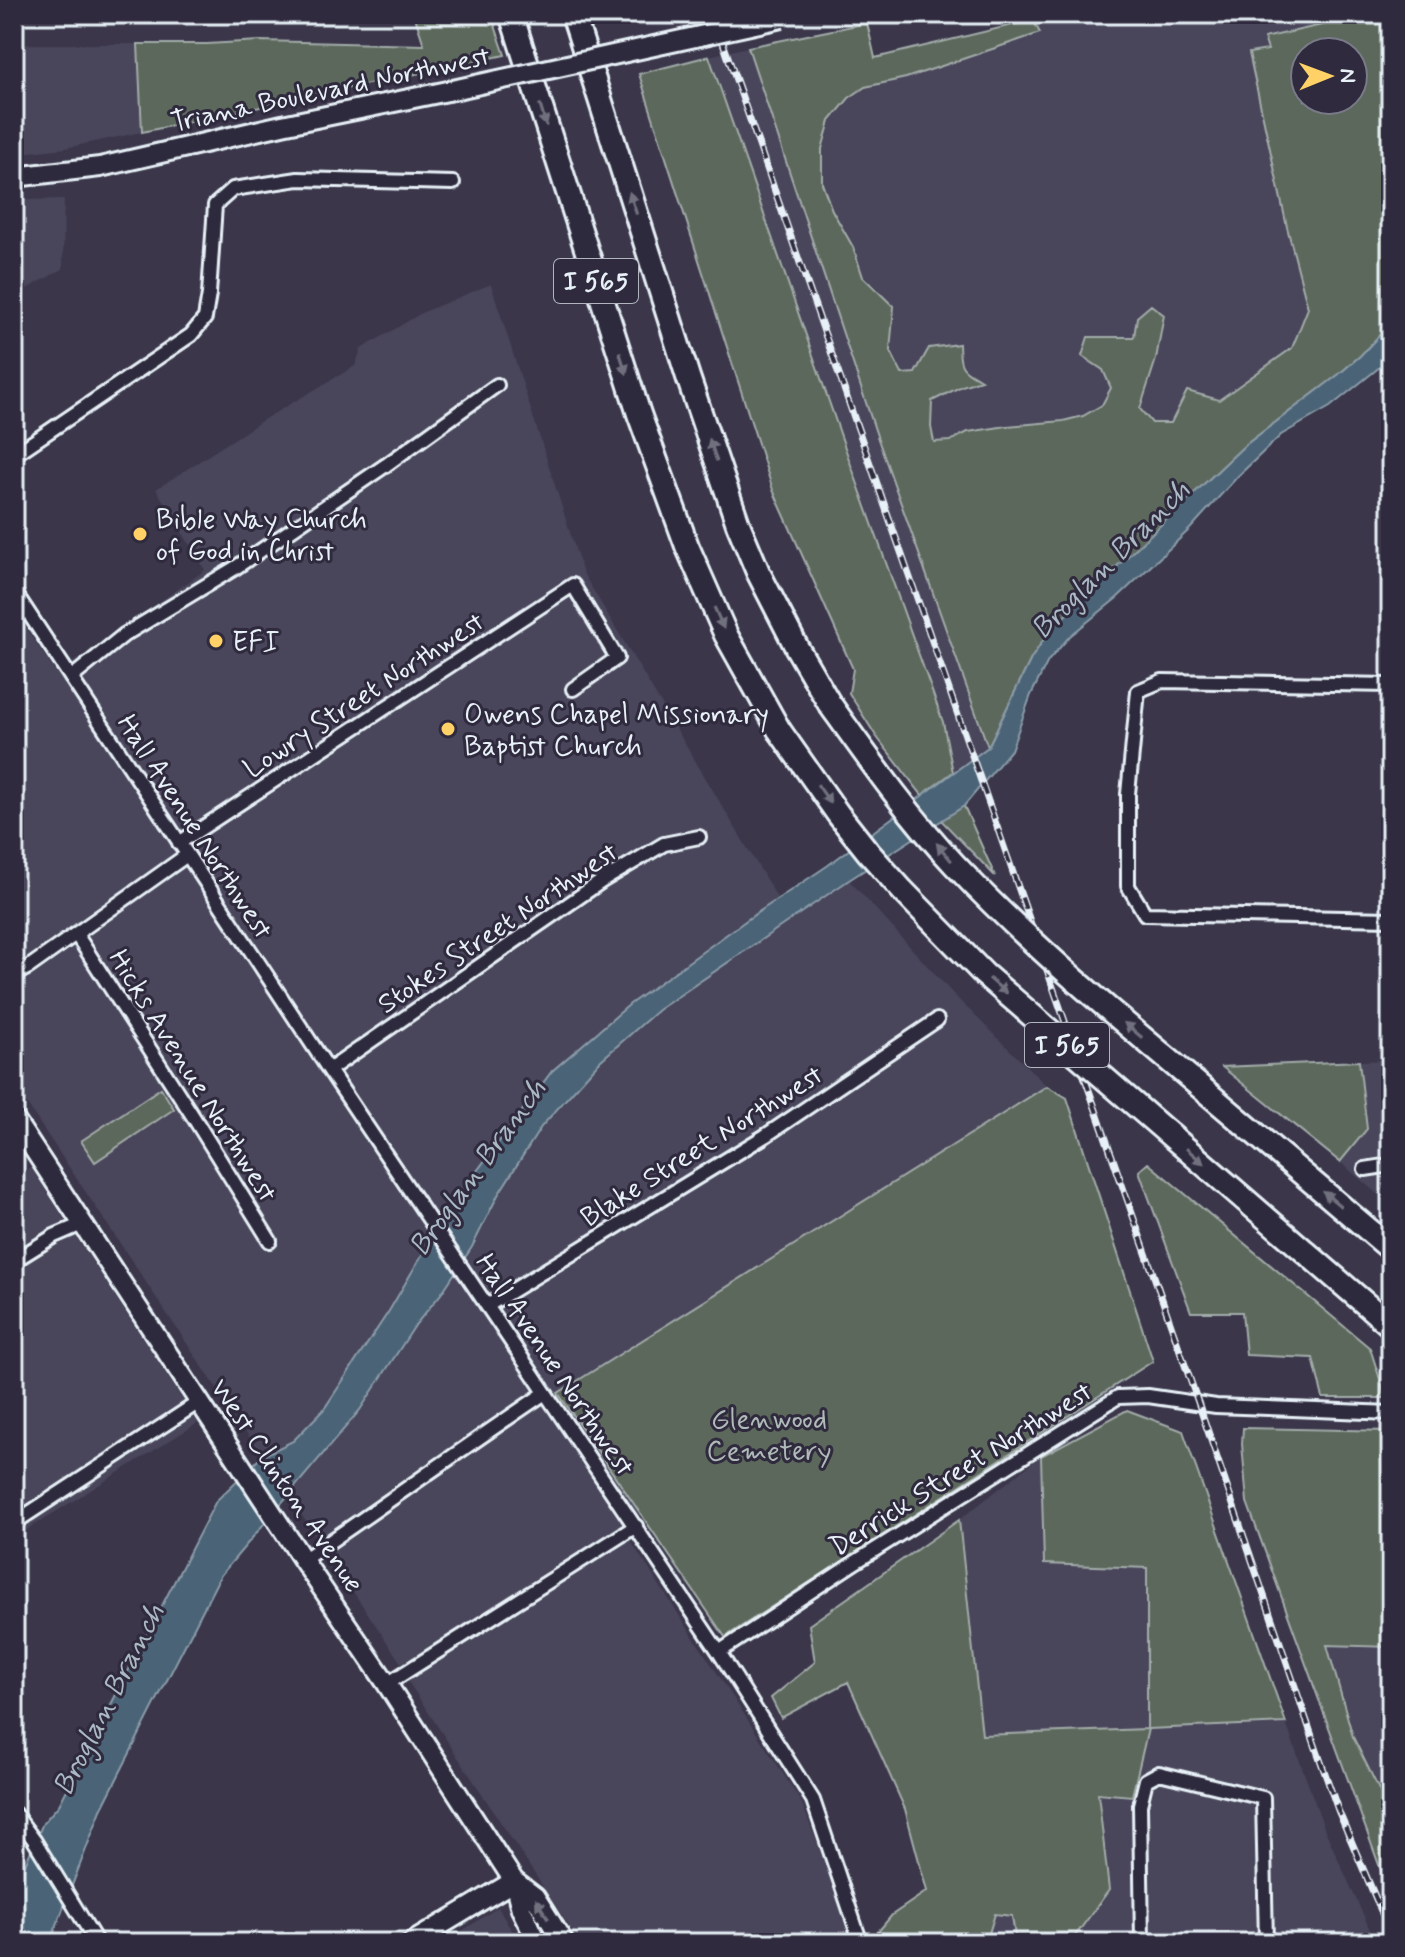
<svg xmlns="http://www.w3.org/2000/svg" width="1405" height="1957" font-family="Mynerve,sans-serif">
  <rect width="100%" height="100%" fill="#3b364a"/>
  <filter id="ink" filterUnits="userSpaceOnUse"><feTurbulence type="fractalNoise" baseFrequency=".0125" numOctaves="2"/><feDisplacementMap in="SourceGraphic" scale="16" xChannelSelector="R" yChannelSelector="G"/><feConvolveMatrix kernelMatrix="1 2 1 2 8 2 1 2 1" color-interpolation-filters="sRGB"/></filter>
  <g filter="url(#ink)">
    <path fill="#49445a" d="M1031,14H1339L1340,21L1264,38L1268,50L1287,227L1308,308L1292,348L1219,400L1171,424L1152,423L1140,409L1156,359L1137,317L1134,337L1088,338L1082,356L1103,370L1112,389L1102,405L1083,416L1063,421L1007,426L968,432L950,441L934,442L931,427L932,401L979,380L963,370L959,359V344L929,348L915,373L902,374L890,350L894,307L863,276L853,247L832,210L822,183V149L830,121L849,98L865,87L906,78L1040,33Z
      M14,44H138L142,132L66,148L14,154Z
      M748,47L879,442L988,747L953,772L943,722L851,465L709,56Z
      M64,199L63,269L14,296V200Z
      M491,284L583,573L778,899L630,1004L552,1071L421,1254L390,1311L324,1409L293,1441L262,1456L14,1085V610L56,673L78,659L205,570L156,489L266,418L355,366L361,349L423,312Z
      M849,880L956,997L1047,1086L558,1393L641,1514L403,1666L288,1495L360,1410L416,1323L441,1294L472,1247L498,1195L541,1127L600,1061L658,1010Z
      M1391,1060V1206L1340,1162L1367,1129L1359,1061Z
      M31,1168L198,1423L14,1538V1248L17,1245L14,1240V1179Z
      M1041,1456L1044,1564L1147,1568L1148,1729L1286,1723L1325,1830L1376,1943H1070L1109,1890L1098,1793L1147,1729L982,1735L959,1520Z
      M630,1540L801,1801L856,1943H580L405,1677Z
      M1327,1644L1391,1647V1814L1353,1737Z
      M498,1907L519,1943H444Z
      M994,1914L1012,1916L1016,1943H986Z"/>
    <path fill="#5d675b" stroke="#a2acaa" stroke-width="2" fill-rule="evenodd" d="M414,14H491L505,55L142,132L138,44H207L260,41L424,45Z
      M1339,14H1391V323L1360,356L1338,375L1244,446L1050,630L1031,659L988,747L879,442L748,47L867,23L875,58L1033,20L1040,33L906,78L865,87L849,98L830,121L822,149V183L832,210L853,247L863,277L894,307L890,350L902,374L915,373L929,348L959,344C960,368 960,368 981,380L962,386L932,401L931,427L934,442L950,441L968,432L1007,426L1063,421L1083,416L1102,405L1111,388L1103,370L1082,356L1088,337H1134L1137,317L1151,305L1164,315L1156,359L1140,409L1152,423H1171L1187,391L1219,400L1292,348L1308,308L1287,227L1249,53L1268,50L1264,38L1340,21ZM1305,52H1353V100H1305Z
      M709,56L851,465L943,722L953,772L922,795L876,736L849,693L853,669L773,490L639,74Z
      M964,806L995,876L941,820Z
      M1359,1061L1367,1129L1340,1162L1222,1067Z
      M1047,1086L1067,1098L1153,1361L725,1637L558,1393Z
      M161,1088L174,1109L95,1162L81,1141Z
      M1148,1163L1370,1348L1386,1398H1323L1313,1358L1246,1355L1242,1312H1191L1139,1171Z
      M1127,1410L1183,1431L1286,1723L1148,1729L1132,1796L1098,1793L1109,1890L1070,1943H1016L1012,1916L995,1914L986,1943H881L877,1933L892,1915L927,1891L905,1809L848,1682L781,1718L771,1698L815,1662L809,1625L959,1520L982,1735L1147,1729V1568L1044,1564L1041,1456Z
      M1243,1428L1391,1431V1647L1327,1645L1353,1737L1391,1814V1898L1247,1502L1242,1444Z"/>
    <path fill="#4c6476" stroke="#8a9caa" stroke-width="2" d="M1391,323V358L1330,407L1281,435L1238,476L1190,529L1117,598L1070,636L1048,661L1031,695L1011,750L964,806L849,880L658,1010L600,1061L541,1127L498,1195L472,1247L441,1294L416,1324L360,1410L220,1576L101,1810L50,1943H14V1899L26,1862L43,1823L59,1805L216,1501L262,1456L293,1441L324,1409L389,1311L450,1207L552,1071L630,1004L748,919L827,866L988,747L1031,659L1050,630L1244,446L1338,375L1360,356Z"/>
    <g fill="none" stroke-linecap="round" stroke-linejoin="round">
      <g stroke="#e8f1f8" stroke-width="18">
        <path id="street" d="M14,455L191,335L205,318L209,294L215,205L233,189L298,179L453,183
          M14,591L329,1070L719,1652L813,1800L861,1943
          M71,678L124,635L235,568L386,465L497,385
          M1391,685L1162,681L1138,691L1128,794V886L1145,914L1391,919
          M179,843L573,585L617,658L573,689
          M76,934L194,1118L270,1241
          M14,975L29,967L187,855
          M329,1070L602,881L664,844L699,837
          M1365,1169L1391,1165
          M14,1261L54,1236L82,1224
          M487,1306L765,1136L937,1020
          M14,1523L199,1402
          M303,1560C384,1505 463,1448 545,1393
          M719,1652L854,1563L1118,1397L1148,1396L1216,1406L1391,1413
          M387,1684L636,1526
          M14,1813L34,1840L97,1943
          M1142,1943L1140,1805L1146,1780L1159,1773L1263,1798L1266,1943"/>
      </g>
      <g stroke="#e8f1f8" stroke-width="24">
        <path id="secondary" d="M14,177L100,167L282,125L448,91
          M14,1119L303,1560L387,1684L514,1881L535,1897L564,1943
          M514,1881L521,1909L538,1943
          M411,1943L514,1881"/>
      </g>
      <g stroke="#e8f1f8" stroke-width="28">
        <path id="highway" d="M511,14L639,414L687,546L726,635L779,730
          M573,14L688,377L738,524L758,572L797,648L829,703"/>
      </g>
      <use href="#street" stroke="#2f2a3d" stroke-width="12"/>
      <use href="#secondary" stroke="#2f2a3d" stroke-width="18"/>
      <use href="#highway" stroke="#2f2a3d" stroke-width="22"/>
      <g stroke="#e8f1f8" stroke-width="7">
        <path id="rail" d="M713,14L1199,1405L1315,1745L1338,1810L1391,1934"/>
      </g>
      <use href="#rail" stroke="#2f2a3d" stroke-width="4" stroke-dasharray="12" stroke-linecap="butt"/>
      <g stroke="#e8f1f8" stroke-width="24" stroke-linecap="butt">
        <path id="secondary-bridge" d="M448,91L782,18"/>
      </g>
      <g stroke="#e8f1f8" stroke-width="28" stroke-linecap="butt">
        <path id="highway-bridge" d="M829,703C869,759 908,815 955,865C1022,936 1096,999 1170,1061C1243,1124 1317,1186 1391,1249
          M779,730L838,814L869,853L902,890L984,974L1391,1326"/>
      </g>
      <use href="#secondary-bridge" stroke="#2f2a3d" stroke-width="18"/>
      <use href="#highway-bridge" stroke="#2f2a3d" stroke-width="22"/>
    </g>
    <defs><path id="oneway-solid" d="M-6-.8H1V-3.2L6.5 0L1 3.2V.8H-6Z" transform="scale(2)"/></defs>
    <g fill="#70707e">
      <use href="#oneway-solid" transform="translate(543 115) rotate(73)"/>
      <use href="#oneway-solid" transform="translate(633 203) rotate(-108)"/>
      <use href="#oneway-solid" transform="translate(623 363) rotate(72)"/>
      <use href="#oneway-solid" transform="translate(713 450) rotate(-109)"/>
      <use href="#oneway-solid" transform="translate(719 618) rotate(66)"/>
      <use href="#oneway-solid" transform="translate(824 794) rotate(55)"/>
      <use href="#oneway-solid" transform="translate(944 852) rotate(-130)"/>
      <use href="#oneway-solid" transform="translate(998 986) rotate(41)"/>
      <use href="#oneway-solid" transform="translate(1133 1030) rotate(-140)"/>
      <use href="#oneway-solid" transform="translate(1195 1156) rotate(41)"/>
      <use href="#oneway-solid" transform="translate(1332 1199) rotate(-140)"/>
      <use href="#oneway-solid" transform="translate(542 1909) rotate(-123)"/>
    </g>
  </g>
  <g fill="#ffd166" stroke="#2f2a3d" stroke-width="3">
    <circle cx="140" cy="534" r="8"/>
    <circle cx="216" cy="641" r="8"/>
    <circle cx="448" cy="729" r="8"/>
  </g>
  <g text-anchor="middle" stroke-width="6" stroke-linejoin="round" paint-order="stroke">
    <g fill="#2f2a3d" stroke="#b0b5c0" stroke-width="2">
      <rect x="554" y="259" width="84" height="44" rx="6"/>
      <rect x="1025" y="1023" width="84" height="44" rx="6"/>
    </g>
    <g font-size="26" font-weight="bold" fill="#e8f1f8">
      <text x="596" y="290">I 565</text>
      <text x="1067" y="1054">I 565</text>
    </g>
    <g font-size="28" fill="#e8f1f8" stroke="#2f2a3d">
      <text transform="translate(330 88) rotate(-12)" y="10">Triana Boulevard Northwest</text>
      <text transform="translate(363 694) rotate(-33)" y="10">Lowry Street Northwest</text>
      <text transform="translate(196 826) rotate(57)" y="10">Hall Avenue Northwest</text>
      <text transform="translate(497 927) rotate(-34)" y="10">Stokes Street Northwest</text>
      <text transform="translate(194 1075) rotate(58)" y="10">Hicks Avenue Northwest</text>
      <text transform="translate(701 1145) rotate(-32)" y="10">Blake Street Northwest</text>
      <text transform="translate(556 1364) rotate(56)" y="10">Hall Avenue Northwest</text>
      <text transform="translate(960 1468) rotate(-32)" y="10">Derrick Street Northwest</text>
      <text transform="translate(288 1485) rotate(56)" y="10">West Clinton Avenue</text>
    </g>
    <g font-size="28" fill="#e8f1f8" stroke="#2f2a3d" text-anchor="start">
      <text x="156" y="528">Bible Way Church<tspan x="156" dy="32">of God in Christ</tspan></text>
      <text x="232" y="651">EFI</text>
      <text x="464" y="723">Owens Chapel Missionary<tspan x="464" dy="32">Baptist Church</tspan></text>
    </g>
    <g font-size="28" fill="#b0bab9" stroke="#2f2a3d">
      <text x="769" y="1428">Glenwood<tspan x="769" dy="32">Cemetery</tspan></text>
    </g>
    <g font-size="30" font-style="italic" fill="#aab9c4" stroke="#2f2a3d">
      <text transform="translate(1110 559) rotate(-45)" y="10">Broglan Branch</text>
      <text transform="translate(477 1167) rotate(-54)" y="10">Broglan Branch</text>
      <text transform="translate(108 1699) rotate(-63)" y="10">Broglan Branch</text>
    </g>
  </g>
  <rect width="1405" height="1957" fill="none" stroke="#2f2a3d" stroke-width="48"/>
  <rect x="24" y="24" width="1357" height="1909" fill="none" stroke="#e8f1f8" stroke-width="3" filter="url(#ink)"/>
  <g transform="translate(1329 76) rotate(89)"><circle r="38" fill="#2f2a3d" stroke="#797a88" stroke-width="2"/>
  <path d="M0-6L14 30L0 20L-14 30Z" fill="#ffd166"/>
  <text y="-12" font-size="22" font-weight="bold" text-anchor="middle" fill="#e8f1f8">N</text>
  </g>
</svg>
